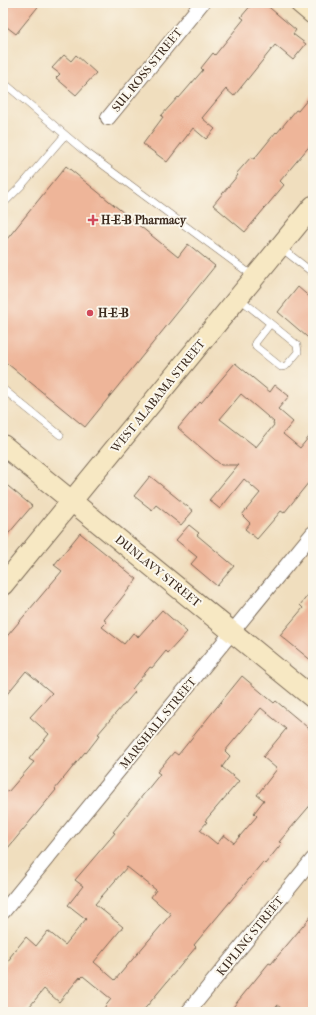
<svg xmlns="http://www.w3.org/2000/svg" width="316" height="1015" font-family="'IM FELL French Canon',serif">
  <rect width="100%" height="100%" fill="#fbf7ec"/>
  <filter id="ink" filterUnits="userSpaceOnUse"><feTurbulence type="fractalNoise" baseFrequency=".025" numOctaves="2"/><feDisplacementMap in="SourceGraphic" scale="8" xChannelSelector="R" yChannelSelector="G"/><feConvolveMatrix kernelMatrix="1 2 1 2 8 2 1 2 1" color-interpolation-filters="sRGB"/></filter>
  <filter id="wash" filterUnits="userSpaceOnUse"><feTurbulence type="fractalNoise" baseFrequency=".012" numOctaves="4" result="noise"/><feDisplacementMap in="SourceGraphic" scale="16" xChannelSelector="R" yChannelSelector="G"/><feGaussianBlur stdDeviation="0.9" result="paint"/><feColorMatrix in="noise" values="0 0 0 0 0 0 0 0 0 0 0 0 0 0 0 0 0 1.4 0 .05"/><feComposite in="paint" operator="in"/></filter>
  <g filter="url(#wash)">
    <rect width="100%" height="100%" fill="#f0debe"/>
    <g id="blocks">
      <path fill="#eeb599" fill-rule="evenodd" d="M3,3H41L16,34L3,24Z
        M253,3H264L296,30L293,34L306,44L293,60L275,45L234,96L226,89L202,118L215,129L206,139L193,128L167,162L143,144L163,117L161,116L178,97L179,98L203,70L201,68L213,53L215,55L244,19L241,17Z
        M64,55L71,61L76,55L96,73L76,95L56,78L60,74L52,68Z
        M313,93V142L280,181L284,185L245,232L213,205L238,175L236,174L251,157L254,159L276,132L277,133L296,110L298,111Z
        M66,166L178,257L188,244L215,266L85,427L3,360V244Z
        M298,287L313,300V342L278,312Z
        M235,363L270,392L275,385L289,396L278,409L293,422L283,434L300,448L313,432V477L284,513L281,511L257,539L245,529L250,523L242,515L260,493L244,479L220,509L209,500L238,465H221L178,428L200,402L201,403ZM241,394L274,422L273,423L274,425L256,447L220,419Z
        M150,476L193,511L181,525L156,505L152,510L134,496Z
        M3,482L32,506L3,540Z
        M189,525L199,533L197,535L234,566L217,586L191,564L197,557L176,540Z
        M80,533L137,579L104,620L107,622L102,627L124,644L133,633L138,637L162,610L187,632L168,653L166,651L152,668L150,667L132,689L135,692L123,706H122L98,734L100,735L86,753L85,752L55,789L56,790L3,854V788L8,792L34,762L29,759L49,734L30,717L52,693L26,671L3,699V641L62,571L54,565Z
        M313,589V662L280,635L303,608L300,605Z
        M242,676L274,703L276,701L313,732V802L279,842L282,843L265,864L263,862L194,945L196,947L142,1012H101L111,999L83,976L81,978L80,977L59,1002L44,989L25,1012H3V968L11,958L10,957L26,937L36,946L48,931L65,945L86,919L68,905L83,886L75,880L115,833L113,832L160,774L157,772L174,752L178,755ZM261,708L286,729L263,757L277,769L257,795L264,800L254,813L257,816L234,843L224,835L217,844L200,830L207,822L205,821L239,781L222,767L230,756L225,751ZM127,867L156,890L151,897L171,914L115,980L94,962L123,927L95,904Z
        M313,914V1012H286L277,1005L271,1012H229L269,963L271,964Z"/>
    </g>
  </g>
  <g filter="url(#ink)">
    <use href="#blocks" fill-opacity="0" stroke="#7a6956" stroke-width="1"/>
    <g fill="none" stroke-linecap="round" stroke-linejoin="round">
      <g stroke="#7a6956" stroke-width="8">
        <path id="lane" d="M3,82L83,150L253,276
          M3,204L22,185L65,135
          M280,247L313,273
          M239,298L297,345L298,352L286,366L281,367L256,347L255,343L270,324
          M3,389L60,435"/>
      </g>
      <g stroke="#7a6956" stroke-width="16">
        <path id="street" d="M108,118L202,3
          M3,912L313,533
          M188,1012L313,859"/>
      </g>
      <g stroke="#7a6956" stroke-width="22">
        <path id="secondary" d="M300,3L313,14
          M3,445L313,698
          M3,585L313,206"/>
      </g>
      <use href="#lane" stroke="#fff" stroke-width="7"/>
      <use href="#street" stroke="#fff" stroke-width="14"/>
      <use href="#secondary" stroke="#f7e8c3" stroke-width="20"/>
    </g>
  </g>
  <g fill="#d1495b" stroke="#fbf7ec" stroke-width="1.5">
    <path d="M91 214h4v4h4v4h-4v4h-4v-4h-4v-4h4z"/>
    <circle cx="90" cy="313" r="4"/>
  </g>
  <g text-anchor="middle" stroke-width="4" stroke-linejoin="round" paint-order="stroke">
    <g font-size="12" fill="#3b2a1e" stroke="#fbf7ec">
      <text transform="translate(147 70) rotate(-51)" y="4">SUL ROSS STREET</text>
      <text transform="translate(158 396) rotate(-51)" y="4">WEST ALABAMA STREET</text>
      <text transform="translate(158 571) rotate(39)" y="4">DUNLAVY STREET</text>
      <text transform="translate(158 723) rotate(-51)" y="4">MARSHALL STREET</text>
      <text transform="translate(250 936) rotate(-51)" y="4">KIPLING STREET</text>
    </g>
    <g font-size="12" font-weight="bold" fill="#3b2a1e" stroke="#fbf7ec" text-anchor="start">
      <text x="101" y="224">H-E-B Pharmacy</text>
      <text x="98" y="317">H-E-B</text>
    </g>
  </g>
  <rect width="316" height="1015" fill="none" stroke="#fbf7ec" stroke-width="16"/>
</svg>
